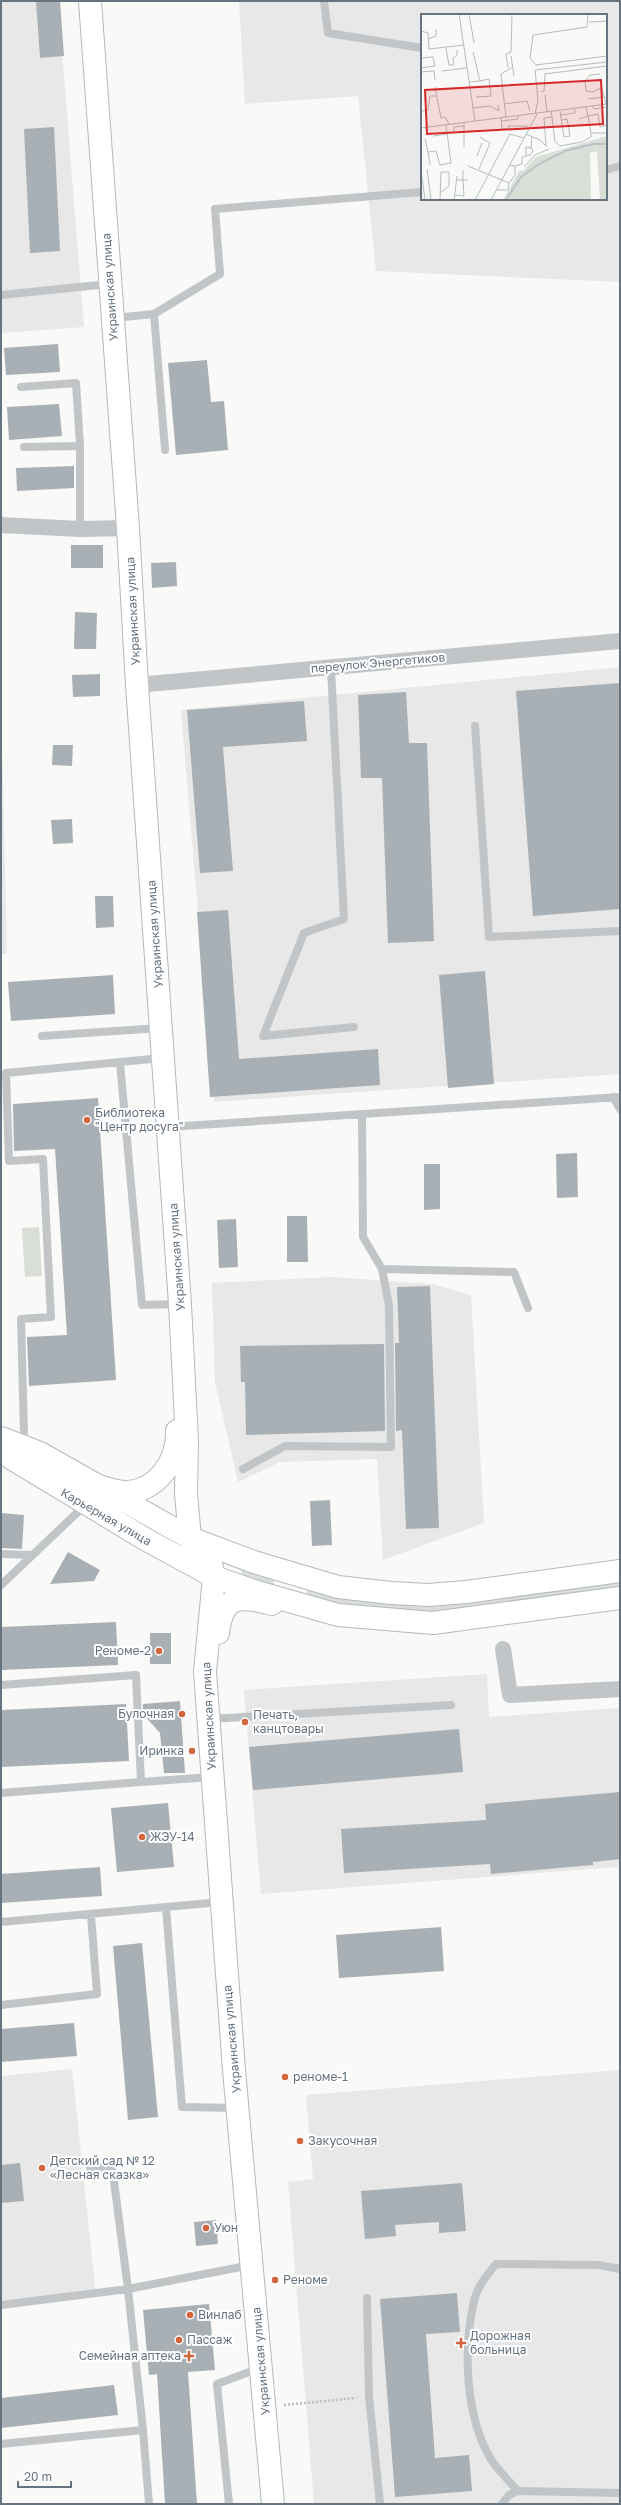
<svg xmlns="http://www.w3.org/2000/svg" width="621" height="2505" font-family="'Golos Text',sans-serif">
  <rect width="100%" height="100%" fill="#f9f9f7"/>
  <path fill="#e7e8e7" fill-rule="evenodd" d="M1,1H58L84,327L1,333Z
    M239,1H620V282L376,271L358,96L245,104ZM422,15H606V199H422Z
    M620,667V1074L214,1102L181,710Z
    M1,698L7,954H1Z
    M331,1277L432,1284L471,1295L484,1523L383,1560L377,1459L280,1462L238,1482L215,1382L212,1283Z
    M487,1674L489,1717L620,1708V1898L618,1867L261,1894L244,1690Z
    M72,2069L96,2295L1,2307V2076Z
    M620,2070V2504H314L288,2182L313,2179L306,2095Z"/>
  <path fill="#d9ded7" d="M39,1227L42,1276L25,1277L22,1228Z
    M242,1569L275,1579L273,1586L241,1576Z
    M620,1582V1589L430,1613L337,1604L306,1596L308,1589L391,1604L430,1606Z"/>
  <path fill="#a9b0b5" d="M36,1H60L64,56L40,58Z
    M54,127L60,251L30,253L24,129Z
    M58,344L60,372L6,375L4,348Z
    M207,360L211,402L224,401L228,450L176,455L168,363Z
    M59,404L62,436L9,440L7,407Z
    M74,466V488L17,491L16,468Z
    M71,545H103V568H71Z
    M176,562L177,586L152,588L151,563Z
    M75,612L97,613L96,649H74Z
    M100,674V696L73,697L72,675Z
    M620,683V909L533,916L516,691Z
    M406,692L409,743H427L434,941L388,943L382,778H361L358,695Z
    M304,701L307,741L223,747L233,871L200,873L187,710Z
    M53,745H73L72,766L52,765Z
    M72,819L73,843L53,844L51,820Z
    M95,896H113L114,927L96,928Z
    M228,910L239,1059L378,1049L380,1085L210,1097L197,912Z
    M485,971L494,1084L448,1088L439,975Z
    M113,975L115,1014L11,1021L8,982Z
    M98,1098L116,1380L29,1386L27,1337L67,1335L55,1149L14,1151L13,1104Z
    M577,1153L578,1197L557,1198L556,1154Z
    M424,1164H440V1209L424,1210Z
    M287,1216H307L308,1262H287Z
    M236,1219L238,1267L219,1268L217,1220Z
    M430,1286L439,1528L406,1529L402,1430L396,1431L395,1343H399L397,1287Z
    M384,1344L385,1431L246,1435L245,1382H241L240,1346Z
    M330,1500L332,1545L312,1546L310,1501Z
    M1,1513L24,1515L22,1549L1,1548Z
    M68,1552L100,1570L94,1581L50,1584Z
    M116,1622L118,1665L2,1670L1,1627Z
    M150,1633H171V1664H150Z
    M180,1701L185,1773H164L160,1733L143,1714V1704Z
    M126,1704L129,1761L1,1767V1710Z
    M459,1729L463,1772L253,1790L249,1747Z
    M620,1792V1859L593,1862V1865L491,1874L490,1864L344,1873L341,1829L486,1820L485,1804Z
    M168,1803L174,1867L117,1872L111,1808Z
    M100,1867L102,1896L1,1903V1874Z
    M441,1927L444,1971L339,1978L336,1935Z
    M142,1943L158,2117L128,2120L113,1946Z
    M74,2023L77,2056L1,2062V2029Z
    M20,2163L24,2201L1,2203V2165Z
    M462,2183L466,2231L439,2233V2222L395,2225L396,2236L365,2239L361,2191Z
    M216,2220L218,2244L196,2246L194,2222Z
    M457,2293L460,2332L426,2334L435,2458L469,2455L472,2491L395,2497L380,2299Z
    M209,2304L215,2370L188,2372L197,2504H165L157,2374L149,2375L143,2310Z
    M114,2385L118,2415L1,2428V2398Z"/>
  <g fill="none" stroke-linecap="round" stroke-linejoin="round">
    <g stroke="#b3b8bd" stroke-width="24">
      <path id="secondary" d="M90,1L128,528L137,685L180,1304L187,1441L186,1494L190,1538L196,1551L211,1564L214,1577L205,1672L234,2070L273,2504
        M1,1438L40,1453L190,1538
        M1,1452L145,1539L211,1575
        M96,1485C106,1488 116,1492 126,1492C158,1491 178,1460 177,1431
        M218,1633C223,1595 238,1595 272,1604"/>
    </g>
    <g stroke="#b4b9bc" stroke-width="24">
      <path id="primary" d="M190,1538L254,1562L338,1587L391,1593L428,1595L466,1592L620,1571
        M214,1577L254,1591L338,1615L433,1623L620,1598"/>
    </g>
    <path stroke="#bbbec0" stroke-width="2.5" stroke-dasharray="2 2" stroke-linecap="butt" d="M284,2405L356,2398"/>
    <path stroke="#c1c5c8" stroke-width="8" d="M324,1L328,33L422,48
      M606,170L620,166
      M1,295L109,284
      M154,314L165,450
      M114,318L154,314L220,274L215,209L422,192
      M21,387L76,383L80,446V529
      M24,447L80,446
      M331,668L344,919L304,933L263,1036L354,1027
      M475,726L489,937L620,931
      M42,1036L160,1028
      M120,1063L142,1305L179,1304
      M613,1097L620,1109
      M169,1127L620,1097
      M382,1269L514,1272L528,1308
      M24,1436L21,1319L51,1317L43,1159L9,1161L6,1073L162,1058
      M243,1469L285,1446L391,1447L389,1306L382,1269L363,1237L362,1116
      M1,1554L32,1555
      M1,1585L80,1510
      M1,1685L136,1675L141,1782L212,1777
      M209,1719L451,1705
      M1,1793L141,1782
      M166,1908L182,2107L237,2108
      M1,1922L221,1902
      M1,2005L97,1994L91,1915
      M367,2298L369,2397L380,2504
      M1,2305L128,2289L112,2166L90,2168
      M143,2430L149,2504
      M1,2444L143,2430L128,2289L251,2265
      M518,2491C509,2481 499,2471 492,2461C465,2418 463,2349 474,2301C477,2287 487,2275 496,2264L599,2265L620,2269
      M229,2504L217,2384L260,2368
      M502,2504L509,2495L518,2491L620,2493"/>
    <path stroke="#c1c5c8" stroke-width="16" d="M1,525L80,529L128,528
      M137,685L620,641
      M503,1649L510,1695L620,1689"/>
    <use href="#secondary" stroke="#fff" stroke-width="22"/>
    <use href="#primary" stroke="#fff" stroke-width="22"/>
  </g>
  <g fill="#d3653e" stroke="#fff" stroke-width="1.5">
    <circle cx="87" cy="1120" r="4"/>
    <circle cx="159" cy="1651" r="4"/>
    <circle cx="182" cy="1714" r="4"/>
    <circle cx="245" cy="1722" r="4"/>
    <circle cx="192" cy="1751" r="4"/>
    <circle cx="142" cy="1837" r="4"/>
    <circle cx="285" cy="2077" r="4"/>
    <circle cx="300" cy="2141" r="4"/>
    <circle cx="42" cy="2168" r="4"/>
    <circle cx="206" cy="2228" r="4"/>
    <circle cx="275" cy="2280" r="4"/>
    <circle cx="190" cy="2315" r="4"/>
    <circle cx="179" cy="2340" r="4"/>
    <path d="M459 2337h4v4h4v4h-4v4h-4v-4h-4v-4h4z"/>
    <path d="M187 2350h4v4h4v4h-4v4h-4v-4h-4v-4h4z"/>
  </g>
  <g text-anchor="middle" stroke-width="4" stroke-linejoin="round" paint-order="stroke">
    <g font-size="12" fill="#66747f" stroke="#fff">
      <text transform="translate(110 287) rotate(-94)" y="4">Украинская улица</text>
      <text transform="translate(133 611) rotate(-93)" y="4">Украинская улица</text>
      <text transform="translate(378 663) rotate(-5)" y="4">переулок Энергетиков</text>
      <text transform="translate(155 934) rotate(-94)" y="4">Украинская улица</text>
      <text transform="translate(177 1257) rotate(-94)" y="4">Украинская улица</text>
      <text transform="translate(106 1517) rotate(30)" y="4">Карьерная улица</text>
      <text transform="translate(209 1716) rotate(-93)" y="4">Украинская улица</text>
      <text transform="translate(232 2039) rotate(-95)" y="4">Украинская улица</text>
      <text transform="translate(261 2361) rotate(-95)" y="4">Украинская улица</text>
    </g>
    <g font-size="12" fill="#66747f" stroke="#fff" text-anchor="start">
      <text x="95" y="1117">Библиотека<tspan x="95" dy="14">"Центр досуга"</tspan></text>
      <text x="151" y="1655" text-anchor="end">Реноме-2</text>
      <text x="174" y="1718" text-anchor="end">Булочная</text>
      <text x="253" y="1719">Печать,<tspan x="253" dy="14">канцтовары</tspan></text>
      <text x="184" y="1755" text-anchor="end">Иринка</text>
      <text x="150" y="1841">ЖЭУ-14</text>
      <text x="293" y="2081">реноме-1</text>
      <text x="308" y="2145">Закусочная</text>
      <text x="50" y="2165">Детский сад № 12<tspan x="50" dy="14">«Лесная сказка»</tspan></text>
      <text x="214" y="2232">Уюн</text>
      <text x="283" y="2284">Реноме</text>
      <text x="198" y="2319">Винлаб</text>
      <text x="470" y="2340">Дорожная<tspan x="470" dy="14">больница</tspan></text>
      <text x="187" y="2344">Пассаж</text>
      <text x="181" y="2360" text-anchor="end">Семейная аптека</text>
    </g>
  </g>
  <g transform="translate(421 14)">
    <rect width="186" height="186" fill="#f9f9f7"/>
    <path d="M186,122V186H179L176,137L169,139L170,186H82L98,157H102L115,143Z" fill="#d9ded7"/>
    <path fill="none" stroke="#bac4c8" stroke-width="2" d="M85,186L100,163L118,150L144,137L172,130H186"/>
    <path fill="none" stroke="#b5bcc0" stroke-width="1" d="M38,0L54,107M48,0L53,29M168,8L186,7M0,17L7,19L8,35L43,31M7,25L15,22V15M25,34L28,51H33L32,44L36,41V36M90,42L93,62M0,44L12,43L14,52L0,54M115,51L186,42M116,52L109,44L112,21L166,13L167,0M87,54L85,40L90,38L91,0M21,57L46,54M0,58L13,57L14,66M164,67L169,61L179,60M48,68L59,67L52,38M14,73L20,104L24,103L28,110M180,74L172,78L165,77L164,67L179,66L185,90M120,78L123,77L124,60L186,52M124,81L126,98M55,83L70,82L68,65L59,67M167,85L184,83M83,90L106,87L109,97M172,92L173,95L186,93M165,93L167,102L177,100L179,113L186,111M52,94L69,92L78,97L77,91M139,97L143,123L149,122L146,105L141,106M114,100L117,86L114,56L186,48M140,101L154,99V95M0,102L1,97L7,96L9,82H15M131,103L134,127L139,132L161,128L170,123V119H186M80,104L81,115H88L87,112H107M85,104L80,60L92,53M158,105L167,102L170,119M80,107L97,105V102M43,109V133M0,114L186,90M33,117V113L43,112M105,120L119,126L126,133M12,122L27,120M4,125L7,138M125,132L123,104L131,103L130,98M56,142L61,129M105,142V133L110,134L111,122M9,151L7,138L15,137L19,151L30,149L25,111M47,152L88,169L94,161V152L89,151M94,152L101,150V143L109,141L112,137L110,134M103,153L114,141L128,135M6,155L10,186M58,155L69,129L59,123M0,157L4,185M36,166H42V156M76,176H87L88,169M34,181L43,182L42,166H47M19,186L20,158H28V172L20,178M33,186L36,162M54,186L89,120L103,124M70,186L116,100"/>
    <path fill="#d62828" fill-opacity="0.15" stroke="#d62828" stroke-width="2" d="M180,66L182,110L6,120L4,76Z"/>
    <rect width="186" height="186" fill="none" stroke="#66747f" stroke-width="2"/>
  </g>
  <rect width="621" height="2505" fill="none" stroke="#66747f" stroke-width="4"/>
  <path d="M18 2481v6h53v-6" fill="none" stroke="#66747f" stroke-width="2"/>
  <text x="24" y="2481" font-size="12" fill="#66747f" stroke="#ffffff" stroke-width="3" paint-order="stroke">20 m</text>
</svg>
